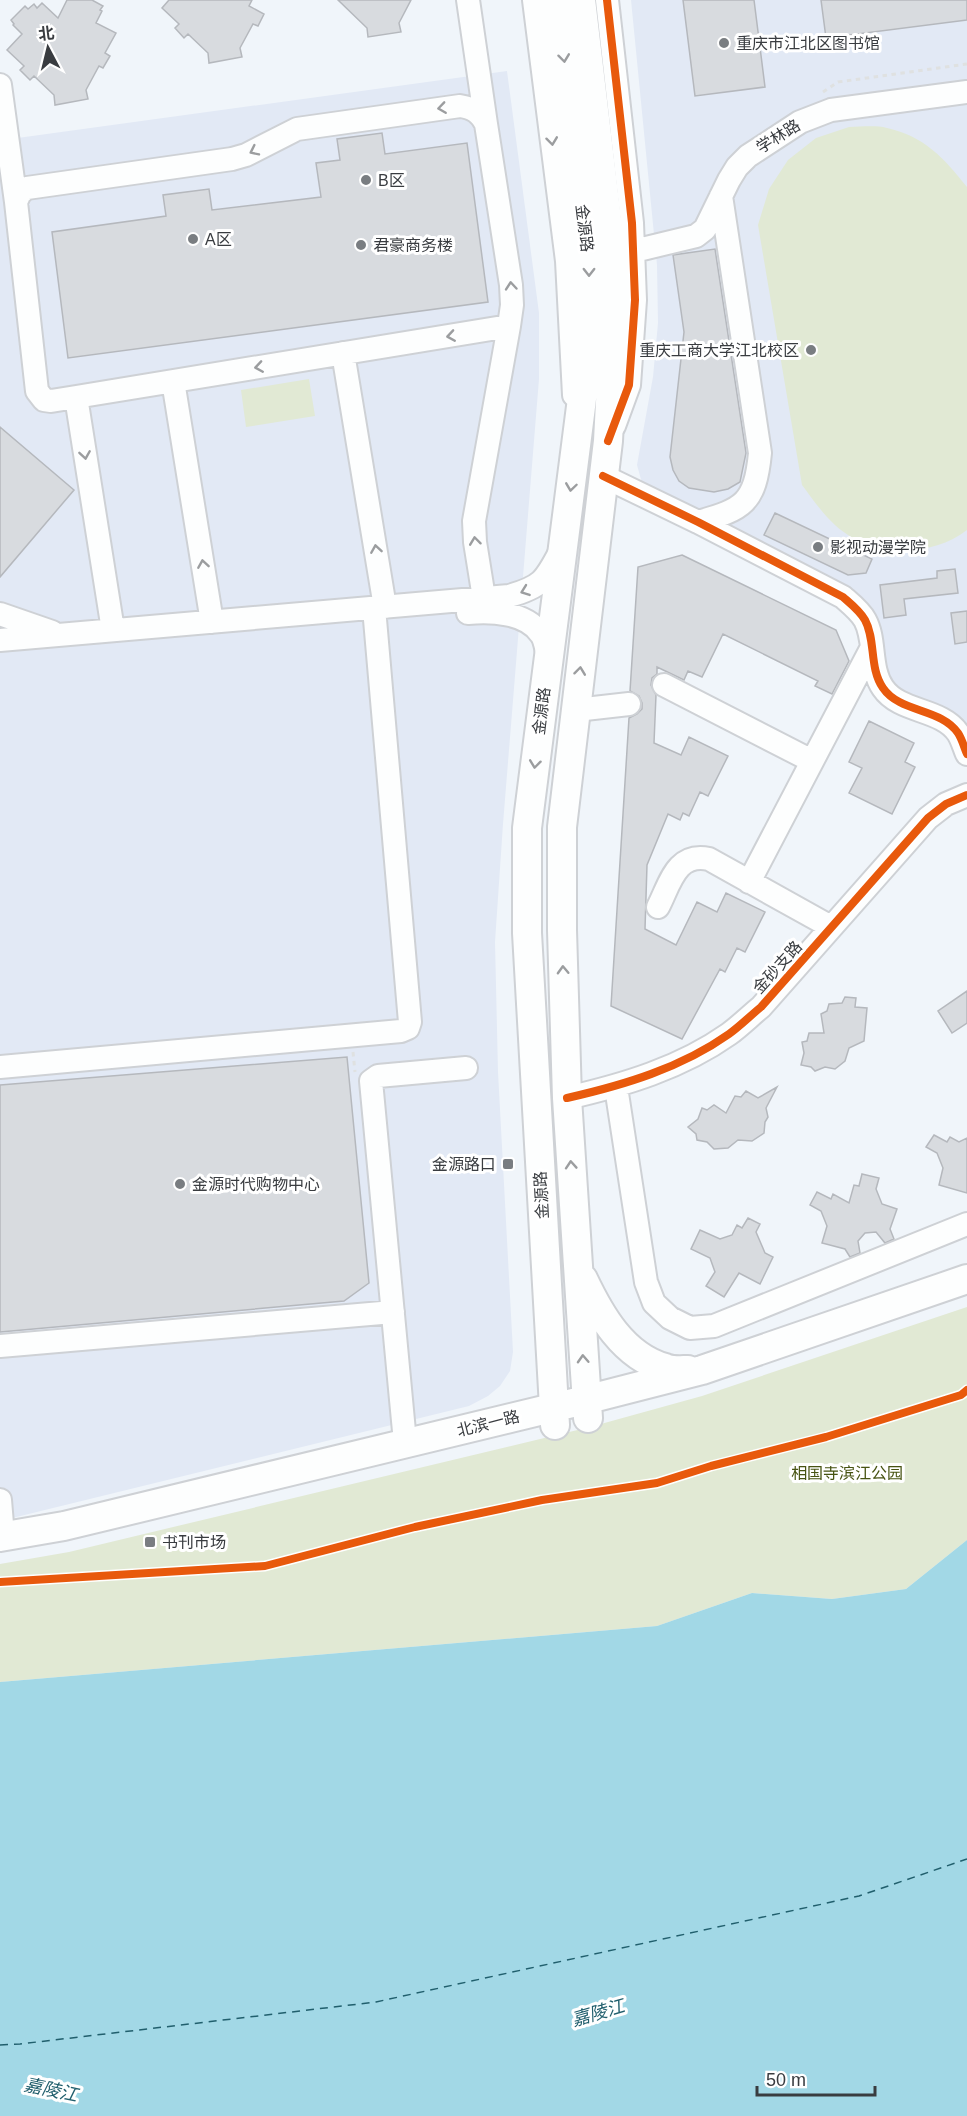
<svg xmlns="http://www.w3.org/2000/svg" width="967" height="2116" font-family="Arial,'Noto Sans SC',sans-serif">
  <rect width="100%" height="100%" fill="#f0f5fa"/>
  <path fill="#e2e9f5" d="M631,0H967V736L901,695L882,668L878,623L642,483L637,465L653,377L658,323L657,265Z
    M507,71L539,313V379L503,824L495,942L498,1072L513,1352L510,1371L500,1386L488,1396L469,1406L0,1521V116L3,140Z"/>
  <path fill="#e1e9d4" d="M849,127C861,127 875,125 887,128C924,136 944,158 967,187V530C936,554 888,557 853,538C831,526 817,505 802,485L758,225L769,189L788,160L816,138Z
    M309,379L315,416L246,427L241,390Z
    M967,1307V1540L906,1589L832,1599L752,1593L657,1626L0,1682V1564L69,1552L590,1427L702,1396Z"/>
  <path fill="#a2d8e6" d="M967,1540V2116H0V1682L657,1626L752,1593L832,1599L906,1589Z"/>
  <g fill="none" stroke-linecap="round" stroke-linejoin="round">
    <path stroke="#215f6d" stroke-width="1.5" stroke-dasharray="8 6" stroke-linecap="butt" d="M0,2045L20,2044L376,2002L859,1896L967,1859"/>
  </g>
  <path fill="#d8dbdf" stroke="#b5b8bd" stroke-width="1.5" d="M67,0H92L103,6L100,10L102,11L96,23L116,33L105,53L110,56L103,68L99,66L86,90L88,99L55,105L54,95L34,76L30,80L20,70L24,66L7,50L22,34L13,25L14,24L11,20L25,6L28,9L34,4L37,8L42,3L58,18Z
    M169,0H252L249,6L264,14L258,26L253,24L240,48L242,57L209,63L208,53L188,34L184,38L175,28L179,24L162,8Z
    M338,0H411L399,23L401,32L368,37L367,28Z
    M683,0H754L765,87L695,96Z
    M821,0H967V20L826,38Z
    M382,133L385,154L467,143L488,302L68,358L52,232L166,216L163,195L209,189L212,210L321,197L316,163L340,160L337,139Z
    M715,249L746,453L740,482L728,489L714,492L689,488L679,481L673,470L670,457L684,332L673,255Z
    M0,427L74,490L0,577Z
    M775,513L872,559L866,573L848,575L764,535Z
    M682,555L836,630L849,661L832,694L815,686L818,681L723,634L702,677L688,671L684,680L657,667V674L652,678L651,685L656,695L654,743L681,755L689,737L728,756L708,796L700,792L689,816L683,813L680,820L668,814L647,865L645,929L676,945L697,902L717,912L726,893L765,912L745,952L737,948L725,972L720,969L682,1039L611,1006L629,718L637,714L642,709V703L639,696L630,691L638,567Z
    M955,569L958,593L904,599L906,615L884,618L880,585L937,578V571Z
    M967,611V642L955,644L951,613Z
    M869,721L914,743L905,762L915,767L892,814L849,793L862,768L849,762Z
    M967,991V1023L952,1033L938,1011Z
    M845,997L856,998L855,1007L867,1008L864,1041L849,1048L845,1061L835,1069L825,1067L815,1071L811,1067L801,1065L804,1053L802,1042L807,1041L809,1033H824L821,1014L827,1011L829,1004L842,1003Z
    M347,1057L369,1283L344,1301L0,1332V1085Z
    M777,1087L766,1108L768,1117L765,1122L764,1133L752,1141L738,1140L728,1148L714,1149L707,1142L697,1140L696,1134L688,1127L698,1119L702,1108L707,1110L714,1105L726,1113L735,1096L741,1097L746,1091L758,1098Z
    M934,1135L947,1142L950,1137L959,1142L967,1138V1193L939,1185L943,1168L937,1153L926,1147Z
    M862,1174L879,1178L876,1189L882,1204L897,1209L890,1229L894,1239L885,1243L876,1232L865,1233L858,1241L860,1253L850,1257L845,1249L822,1243L827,1226L821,1211L810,1205L817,1192L831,1199L833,1194L849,1203L854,1185L859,1186Z
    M748,1218L760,1224L756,1232L765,1253L773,1257L760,1284L739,1273L724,1297L706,1286L715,1272L710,1258L691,1249L700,1230L720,1239L732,1235L737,1225L742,1228Z"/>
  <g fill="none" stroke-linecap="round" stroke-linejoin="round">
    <g stroke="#ced1d5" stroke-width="26">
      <path id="minor" d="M468,0L486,124
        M534,0L567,261L574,395
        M607,0L632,223L635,300L629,385L614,426
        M0,85L16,202
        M634,251L696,236L705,229L729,180L737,167L748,156L800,122L831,110L967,92
        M343,353L385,607
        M173,381L212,622
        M76,397L113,630
        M603,476L698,522L843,597C851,604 860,611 865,620C876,640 869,668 883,688C900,713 941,708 958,733C962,739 964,747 967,754
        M698,522C743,509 755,504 760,453L721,196
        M484,598L475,542L474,521L509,326L512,305L511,285L486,124C480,112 473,108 460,106L297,129L246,155L232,159L27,188L20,193L16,202L37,391L44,400L51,401L76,397L509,326
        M468,613C491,611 525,612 540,633C545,638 546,649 548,656
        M0,614L52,632
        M0,640L509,596C541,587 545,581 560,552
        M664,685L812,761
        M576,710L629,704
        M749,882L871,649
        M658,907C670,884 676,852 709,859L831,927
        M0,1067L401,1031L408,1028L410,1022L374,608
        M616,1087L646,1282L654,1303L670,1318L690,1328L714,1326L967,1224
        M567,1098C624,1085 681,1068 729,1034C740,1026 750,1016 761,1007L928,818L946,804L967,795
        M0,1346L393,1312
        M405,1442L371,1081L378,1076L466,1068
        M0,1500L3,1536"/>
    </g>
    <g stroke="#ced1d5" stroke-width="32">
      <path id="major" d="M581,0L612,262L613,345L608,441L562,827V930L567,1098L588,1418
        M583,1279C600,1315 623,1356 665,1368C672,1371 681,1370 688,1370
        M555,1425L527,933V828L589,344V260L556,0
        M0,1537L64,1526L585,1400L702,1370L967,1279"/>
    </g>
    <path stroke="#dfe1e1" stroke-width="3" stroke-dasharray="4.5 4.5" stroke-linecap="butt" d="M823,92L838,82L967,64
      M353,1052L355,1072"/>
    <use href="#minor" stroke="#fdfefe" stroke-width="22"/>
    <use href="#major" stroke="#fdfefe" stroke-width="28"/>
    <g stroke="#fff" stroke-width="11">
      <path id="cycleway" d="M607,0L632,223L635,300L629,385L608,441
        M603,476L698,522L843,597C851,604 860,611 865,620C876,640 869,668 883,688C900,713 941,708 958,733C962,739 964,747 967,754
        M567,1098C624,1085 681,1068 729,1034C740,1026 750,1016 761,1007L928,818L946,804L967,795
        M0,1582L265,1566L415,1527L542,1500L657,1483L711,1466L826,1437L961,1395L967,1390"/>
    </g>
    <use href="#cycleway" stroke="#e8590c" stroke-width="8"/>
  </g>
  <defs><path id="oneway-chevron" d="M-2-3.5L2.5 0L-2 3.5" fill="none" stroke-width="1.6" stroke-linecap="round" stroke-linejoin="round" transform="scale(1.5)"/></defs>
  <g stroke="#9b9d9f">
    <use href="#oneway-chevron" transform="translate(564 58) rotate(83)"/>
    <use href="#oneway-chevron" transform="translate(442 108) rotate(172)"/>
    <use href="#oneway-chevron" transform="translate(552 141) rotate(83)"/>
    <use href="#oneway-chevron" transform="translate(254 151) rotate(154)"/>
    <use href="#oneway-chevron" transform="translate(589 272) rotate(90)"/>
    <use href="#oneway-chevron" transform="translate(511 286) rotate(-95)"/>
    <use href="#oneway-chevron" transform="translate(451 336) rotate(171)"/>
    <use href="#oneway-chevron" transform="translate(259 367) rotate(171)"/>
    <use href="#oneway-chevron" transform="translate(85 455) rotate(81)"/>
    <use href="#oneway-chevron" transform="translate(571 487) rotate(98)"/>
    <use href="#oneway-chevron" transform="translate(475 541) rotate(-97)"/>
    <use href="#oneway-chevron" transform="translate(376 549) rotate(-99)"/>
    <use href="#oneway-chevron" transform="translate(203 564) rotate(-99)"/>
    <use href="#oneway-chevron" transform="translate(525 591) rotate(160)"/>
    <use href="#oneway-chevron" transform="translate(580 671) rotate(-83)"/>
    <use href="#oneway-chevron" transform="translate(535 764) rotate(97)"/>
    <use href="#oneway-chevron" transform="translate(563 970) rotate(-92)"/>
    <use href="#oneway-chevron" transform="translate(571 1165) rotate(-94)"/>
    <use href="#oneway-chevron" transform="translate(583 1359) rotate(-93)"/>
  </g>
  <g fill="#797d81" stroke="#fff" stroke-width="2">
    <circle cx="724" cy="43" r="6"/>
    <circle cx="366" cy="180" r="6"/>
    <circle cx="193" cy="239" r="6"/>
    <circle cx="361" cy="245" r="6"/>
    <circle cx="811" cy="350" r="6"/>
    <circle cx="818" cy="547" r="6"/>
    <rect x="502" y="1158" width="12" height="12" rx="3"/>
    <circle cx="180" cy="1184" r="6"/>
    <rect x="144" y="1536" width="12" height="12" rx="3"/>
  </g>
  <g text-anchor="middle" stroke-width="6" stroke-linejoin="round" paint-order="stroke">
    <g font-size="16" fill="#393c40" stroke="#fff" text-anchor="start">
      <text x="736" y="49">重庆市江北区图书馆</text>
      <text x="378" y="186">B区</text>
      <text x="205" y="245">A区</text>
      <text x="373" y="251">君豪商务楼</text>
      <text x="799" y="356" text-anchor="end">重庆工商大学江北校区</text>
      <text x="830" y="553">影视动漫学院</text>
      <text x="496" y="1170" text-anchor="end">金源路口</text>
      <text x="192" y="1190">金源时代购物中心</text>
      <text x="162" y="1548">书刊市场</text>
    </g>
    <g font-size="16" fill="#393c40" stroke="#fff">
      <text transform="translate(778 136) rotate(-32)" y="6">学林路</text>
      <text transform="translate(585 228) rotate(83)" y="6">金源路</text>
      <text transform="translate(541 711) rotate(-83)" y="6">金源路</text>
      <text transform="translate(777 967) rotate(-48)" y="6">金砂支路</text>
      <text transform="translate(541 1195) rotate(-93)" y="6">金源路</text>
      <text transform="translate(488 1423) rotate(-14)" y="6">北滨一路</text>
    </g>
    <g font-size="16" fill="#475312" stroke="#fff">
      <text x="847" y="1479">相国寺滨江公园</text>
    </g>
    <g font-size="18" font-style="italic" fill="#215f6d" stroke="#fff">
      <text transform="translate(598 2013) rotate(-16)" y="6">嘉陵江</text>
      <text transform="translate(51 2090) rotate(12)" y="6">嘉陵江</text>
    </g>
  </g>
  <g transform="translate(48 48) rotate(353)" stroke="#ffffff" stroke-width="4.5" paint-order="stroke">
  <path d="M0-4.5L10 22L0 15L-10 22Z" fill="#393c40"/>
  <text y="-9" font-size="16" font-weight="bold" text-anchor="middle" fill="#393c40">北</text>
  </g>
  <path d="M757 2086v9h118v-9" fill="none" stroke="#393c40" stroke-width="3"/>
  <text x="766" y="2086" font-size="18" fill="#393c40" stroke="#ffffff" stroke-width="4.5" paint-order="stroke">50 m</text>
</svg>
